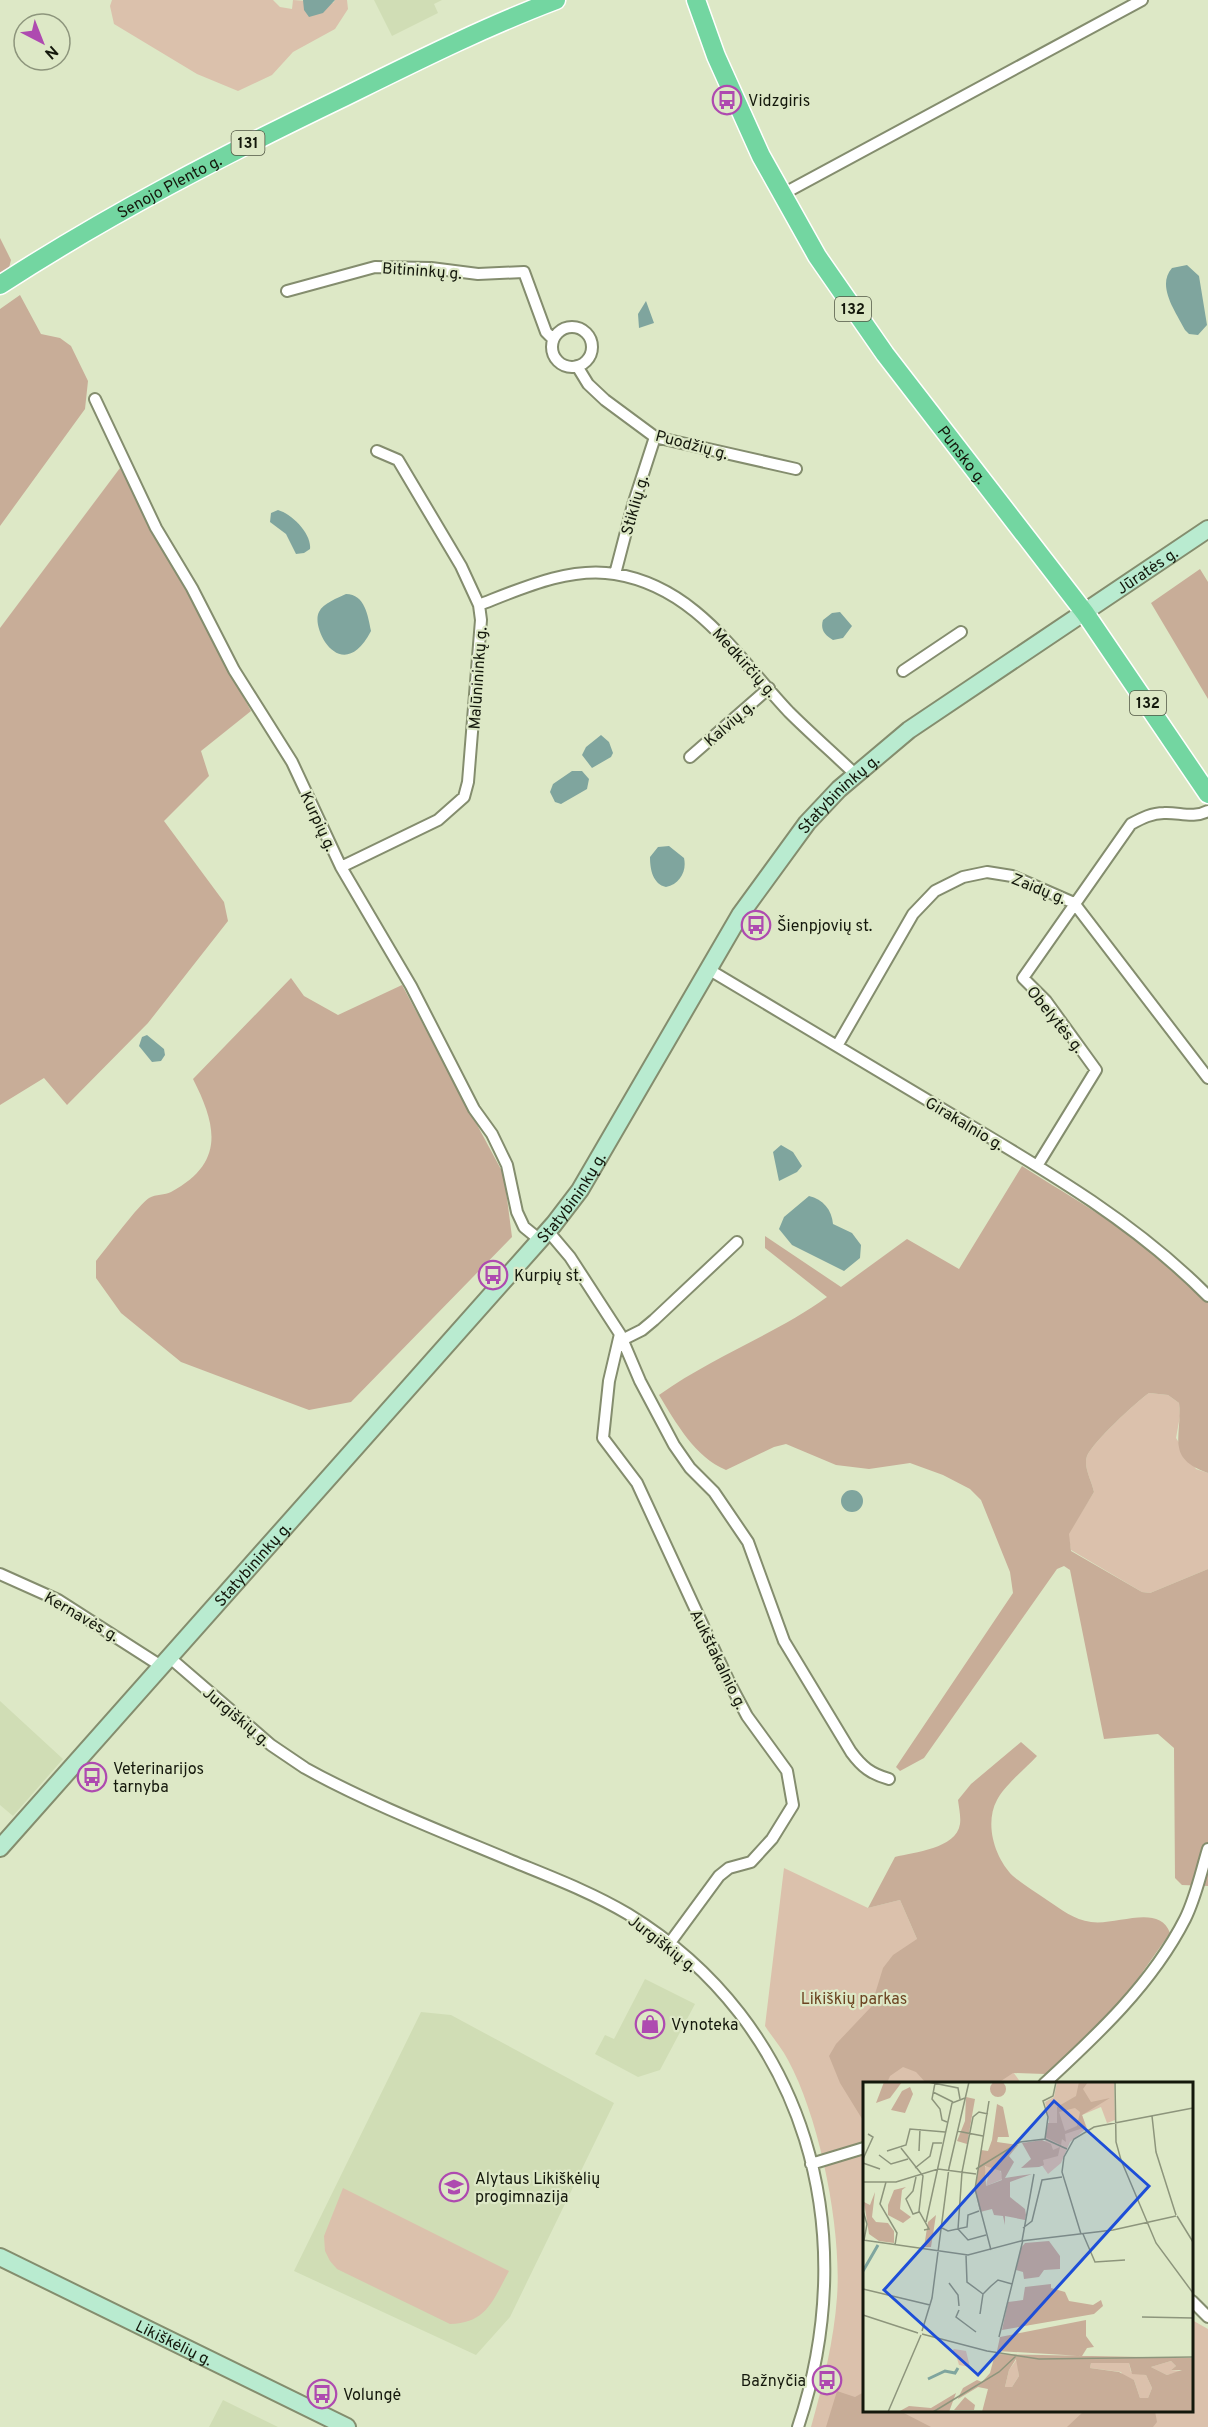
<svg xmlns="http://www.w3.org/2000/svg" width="1208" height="2427" font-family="Overpass,sans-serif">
  <rect width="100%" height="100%" fill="#dde8c6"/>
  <path fill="#d0ddb5" d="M374,0H442L434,4L438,13L392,36Z
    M0,1701L63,1759L13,1816L0,1805Z
    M645,1979L695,2004L660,2070L638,2077L595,2054L605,2035L614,2039Z
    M421,2012L451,2015L614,2103L510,2317L476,2355L294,2271Z
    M223,2400L278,2427H209Z"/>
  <path fill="#dbc1ac" d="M112,0H273L280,7L292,9L293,0L333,3L335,0H347L348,9L335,29L293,52L272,75L238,91L197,74L114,24L110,6Z
    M1149,1393L1168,1395L1179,1403L1180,1416L1176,1438L1196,1469L1208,1473V1569L1150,1593L1142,1592L1071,1550L1068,1534L1094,1492C1092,1481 1083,1467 1087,1456C1093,1442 1136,1402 1149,1393Z
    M784,1868L868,1908L900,1900L917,1939L1021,2083L864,2084V2410H1192V2320L1208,2329V2427H811C823,2385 834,2340 837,2297C842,2230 820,2119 788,2060C782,2048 772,2037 765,2026Z
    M343,2188L509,2271C493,2300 487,2323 450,2324L337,2269L330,2261L325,2251L324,2236Z"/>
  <path fill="#c8ad98" d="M0,238L11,260L9,268L0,277Z
    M20,295L41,334L60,338L71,346L88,381L85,409L0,526V309Z
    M120,468L251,711L201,751L209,776L164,821L224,902L228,921L148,1023L67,1105L44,1078L0,1105V628Z
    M1200,569L1208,582V699L1151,603Z
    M291,978L304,996L338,1015L402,985L504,1175L512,1237L351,1402L309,1410L181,1362L121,1313L96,1278V1261C105,1250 140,1203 149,1198C156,1194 165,1195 171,1192C225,1163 217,1126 193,1079Z
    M1022,1166C1086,1207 1157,1245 1208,1302V1473C1164,1458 1183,1435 1179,1403L1168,1395L1149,1393C1136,1402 1093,1442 1087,1456C1083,1467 1092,1481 1094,1492L1069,1534L1071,1551L1142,1592L1150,1593L1208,1569V1886L1182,1885L1175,1878L1174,1748L1158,1734L1104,1739L1070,1570L1064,1566L1057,1569L924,1758L900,1771L896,1767L1013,1593L1010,1572L981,1500L970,1489L943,1475L910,1463L869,1469L836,1465L786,1444L774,1447L726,1470C695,1457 676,1423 659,1395C712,1357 774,1335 827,1297L765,1248V1236L841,1287L907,1239L959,1269Z
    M1021,1742L1037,1756C1026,1768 1004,1786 997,1800C984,1824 995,1858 1013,1876C1023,1885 1036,1892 1047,1900C1061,1909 1074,1920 1091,1922C1116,1926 1159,1903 1170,1933L1125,1997L1083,2042L1045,2074L1013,2073L998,2083H926L916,2072L903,2067L890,2076L887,2083L864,2084V2122L840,2083L829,2056L836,2044L871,2007L883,1968L893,1955L917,1939L900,1900L868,1908L895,1857C914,1852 956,1849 960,1824C961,1817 959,1808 958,1800L971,1784Z
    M837,2391L855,2397L864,2392V2410L900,2411L931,2427H826Z
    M1084,2411H1155L1157,2422L1153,2427H1067Z"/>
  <path fill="#7fa59e" d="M303,0H335L323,13L309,17L304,10Z
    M1187,265L1199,276L1207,325L1198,335L1189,334L1185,330C1176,312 1156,286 1172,268Z
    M646,301L654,323L639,328L638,314Z
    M278,510C292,514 312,534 310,549L304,553L296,554L286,534L270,522L271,513Z
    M346,594C365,594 368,616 371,631C342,687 310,628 319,612C323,603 338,598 346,594Z
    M840,612L852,626L843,638L833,640C825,635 820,630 823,620L832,613Z
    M601,735L609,742L613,753L611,757L592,768L582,755L586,747Z
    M572,771H582L589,779L587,789L561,804L555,802L550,792L553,784Z
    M669,846L684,858C687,871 680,884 666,887C653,884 650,870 650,857L658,847Z
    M147,1035L164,1049L165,1055L161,1061L152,1062L139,1046L142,1037Z
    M781,1145L793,1152L802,1166L797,1172L779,1181L773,1152Z
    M809,1196C823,1199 832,1210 833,1224L852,1233L861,1245L860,1258L844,1271L792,1245L779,1229L784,1217Z
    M841 1501a11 11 0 1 1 22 0a11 11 0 1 1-22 0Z"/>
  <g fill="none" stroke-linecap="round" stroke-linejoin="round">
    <g stroke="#848d6e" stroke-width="14">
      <path id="street" d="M781,195L1142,0
        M287,291L375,267L431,268L478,274L524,272L546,332L553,339
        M552 347a20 20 0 1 1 40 0a20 20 0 1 1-40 0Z
        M577,366L588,384L605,400L655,437L796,469
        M95,399L156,528L192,588L234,670L292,762L341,867L411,986L474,1109L492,1134L507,1165L517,1212L524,1227L540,1240
        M615,574L633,505L655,437
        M479,605C520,589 570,566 615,574C696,587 737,657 789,712C810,733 833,753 855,774
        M903,671L961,632
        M690,757L769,688
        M341,867L438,820L464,797L468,782L481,620L479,605L461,566L398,460L377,451
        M708,969C792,1019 876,1069 959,1119C1047,1171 1136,1223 1208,1296
        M837,1046L913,914L935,891L963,877L987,872L1012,876L1074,903L1208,1078
        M1037,1166L1096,1070L1046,1001L1023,978L1131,824C1142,818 1152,813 1164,813C1179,812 1193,819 1208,811
        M548,1231L570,1257L620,1334L640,1381L674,1445L690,1468L714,1492L748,1542L784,1641L851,1752C862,1767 871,1774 889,1779
        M620,1334L609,1381L603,1438L637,1483L730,1684L747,1716L787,1771L793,1805L772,1839L751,1862L729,1868L719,1876L669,1944
        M622,1340L642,1330L654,1320L737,1242
        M0,1574L58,1600L161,1666
        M169,1657L271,1745L305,1768C368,1803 445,1833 512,1861C551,1877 591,1892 628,1914C808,2024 863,2233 798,2427
        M1044,2084C1097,2035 1152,1984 1185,1919C1196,1897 1201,1872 1208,1849
        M811,2164L864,2148
        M1192,2301L1208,2317"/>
    </g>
    <g stroke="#848d6e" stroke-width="20">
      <g id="secondary">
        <path id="s1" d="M0,1848L554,1224L580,1190L740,915L807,823L839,789L909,730L1208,529"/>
        <path id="s2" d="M0,2257L347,2427"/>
      </g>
    </g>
    <g stroke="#fff" stroke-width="21">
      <g id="primary">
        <path id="s3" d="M696,0L716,56L761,156L817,256L885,354L1085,613L1208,794"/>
        <path id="s4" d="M0,285C109,214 224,155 340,99C411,64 482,28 556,0"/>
      </g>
    </g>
    <use href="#street" stroke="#fff" stroke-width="10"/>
    <use href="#secondary" stroke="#b9ebd0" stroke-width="16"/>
    <use href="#primary" stroke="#73d6a1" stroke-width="18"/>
  </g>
  <defs>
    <g id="bus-ring" transform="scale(1.5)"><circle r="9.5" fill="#dde8c6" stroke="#ae4ab0" stroke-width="1.5"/><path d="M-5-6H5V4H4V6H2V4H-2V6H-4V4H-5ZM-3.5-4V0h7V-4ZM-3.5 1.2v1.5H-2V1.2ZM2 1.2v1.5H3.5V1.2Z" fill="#ae4ab0"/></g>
    <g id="shop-ring" transform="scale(1.5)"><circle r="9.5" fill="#dde8c6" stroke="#ae4ab0" stroke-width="1.5"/><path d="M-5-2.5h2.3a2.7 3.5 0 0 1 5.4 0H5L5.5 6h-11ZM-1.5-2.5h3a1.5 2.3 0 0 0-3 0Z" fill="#ae4ab0"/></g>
    <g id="school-ring" transform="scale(1.5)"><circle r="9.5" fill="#dde8c6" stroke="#ae4ab0" stroke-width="1.5"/><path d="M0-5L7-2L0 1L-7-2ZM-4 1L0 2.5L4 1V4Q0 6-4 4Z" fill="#ae4ab0"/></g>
  </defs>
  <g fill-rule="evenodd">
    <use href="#bus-ring" x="727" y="100"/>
    <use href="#bus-ring" x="756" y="925"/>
    <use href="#bus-ring" x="493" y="1275"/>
    <use href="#bus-ring" x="92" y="1777"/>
    <use href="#shop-ring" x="650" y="2024"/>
    <use href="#school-ring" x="454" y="2187"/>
    <use href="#bus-ring" x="827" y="2380"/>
    <use href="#bus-ring" x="322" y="2394"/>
  </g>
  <g text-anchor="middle" stroke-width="4.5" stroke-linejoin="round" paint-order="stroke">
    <g fill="#dde8c6" stroke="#505644" stroke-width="1.5">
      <rect x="231.5" y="131" width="33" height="24" rx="4.5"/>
      <rect x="835" y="297" width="36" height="24" rx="4.5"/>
      <rect x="1130" y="691" width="36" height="24" rx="4.5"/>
    </g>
    <g font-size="15" font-weight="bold" fill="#14180c">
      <text x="248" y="148">131</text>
      <text x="853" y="314">132</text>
      <text x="1148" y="708">132</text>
    </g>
    <g font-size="16" fill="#14180c" stroke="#dde8c6" text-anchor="start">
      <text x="748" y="106">Vidzgiris</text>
      <text x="777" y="931">Šienpjovių st.</text>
      <text x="514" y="1281">Kurpių st.</text>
      <text x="113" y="1774">Veterinarijos<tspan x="113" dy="18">tarnyba</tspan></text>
      <text x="671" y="2030">Vynoteka</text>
      <text x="475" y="2184">Alytaus Likiškėlių<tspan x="475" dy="18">progimnazija</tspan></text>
      <text x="806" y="2386" text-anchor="end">Bažnyčia</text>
      <text x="343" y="2400">Volungė</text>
    </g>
    <g font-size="16" fill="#14180c" stroke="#dde8c6">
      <text dy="6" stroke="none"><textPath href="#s4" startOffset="196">Senojo Plento g.</textPath></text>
      <text transform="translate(422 270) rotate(4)" y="6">Bitininkų g.</text>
      <text transform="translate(692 444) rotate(15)" y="6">Puodžių g.</text>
      <text dy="6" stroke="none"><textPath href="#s3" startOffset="530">Punsko g.</textPath></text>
      <text transform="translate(634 505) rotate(-74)" y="6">Stiklių g.</text>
      <text dy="6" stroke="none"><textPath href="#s1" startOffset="1734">Jūratės g.</textPath></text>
      <text transform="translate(745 662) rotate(48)" y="6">Medkirčių g.</text>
      <text transform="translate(477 678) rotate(-86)" y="6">Malūnininkų g.</text>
      <text transform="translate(729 723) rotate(-41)" y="6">Kalvių g.</text>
      <text dy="6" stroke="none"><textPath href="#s1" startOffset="1352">Statybininkų g.</textPath></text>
      <text transform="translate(319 821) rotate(65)" y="6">Kurpių g.</text>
      <text transform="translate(1039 888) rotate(22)" y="6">Zaidų g.</text>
      <text transform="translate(1056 1019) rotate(51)" y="6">Obelytės g.</text>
      <text transform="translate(965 1123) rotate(31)" y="6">Girakalnio g.</text>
      <text dy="6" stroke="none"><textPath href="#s1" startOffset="866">Statybininkų g.</textPath></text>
      <text dy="6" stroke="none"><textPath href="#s1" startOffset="380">Statybininkų g.</textPath></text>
      <text transform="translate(82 1616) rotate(30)" y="6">Kernavės g.</text>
      <text transform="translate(719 1659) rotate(64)" y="6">Aukštakalnio g.</text>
      <text transform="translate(237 1716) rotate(40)" y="6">Jurgiškių g.</text>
      <text transform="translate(663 1943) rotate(38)" y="6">Jurgiškių g.</text>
      <text dy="6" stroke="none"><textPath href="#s2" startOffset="194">Likiškėlių g.</textPath></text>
    </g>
    <g font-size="16" fill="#6c4422" stroke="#dde8c6">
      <text x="854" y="2004">Likiškių parkas</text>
    </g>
  </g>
  <g transform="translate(863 2082)">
    <rect width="330" height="330" fill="#dde8c6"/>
    <path d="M194,0H251L252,38L244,41L238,25L219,33L224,46L207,60L198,81L185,92L178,82L186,39L182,20L191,15ZM123,84L137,88L140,97L123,104L125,95L120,88ZM91,267L103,269L107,285L96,283L92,270H88ZM154,277L156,294L149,305H142L146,288ZM308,279L313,284L308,288L319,289L304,293L288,285ZM228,281H266L268,290L283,293L289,306L285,316H277L271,298L261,296L258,290L227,286Z" fill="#dbc1ac"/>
    <path d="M127 7a8 8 0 1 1 16 0a8 8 0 1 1-16 0ZM21,0H39L27,16L13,21ZM216,0H225L220,7L228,20L247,16L219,33L223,45L202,52L203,60L199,57L198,63L182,55L185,41H194V25L213,14ZM212,26L217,30L214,44L202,49L196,30ZM47,5L50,12L42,31L28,28L39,9ZM103,15L112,17L104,62L94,59L102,39ZM134,22L140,25L146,55H135L134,60L155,63L146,74L151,80L142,96L169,92L147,100V115L162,127L163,133L162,138L142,134V143L140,134L131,133L129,127L117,130L112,108L118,68L125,69L129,58ZM122,84L138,89L139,98L123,104ZM179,58L188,62L190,68L197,65L195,74L180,78L181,83L176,85L158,86L168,77L159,61ZM43,105L39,108L37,127L48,135L40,141L25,133V123L31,108ZM12,110L9,135L13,140L25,141L31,149V161L16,159L6,152L1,120L7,123ZM73,133L68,165H61L65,140ZM186,159L197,174V187L181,188L176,195L161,197L160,190L153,188L158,166L162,161ZM188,202V206L202,210L206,219L230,223L238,218L240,224L231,232L139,248L145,220L160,218L162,205ZM223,238V254L231,265L224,266L219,274L134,269L137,255ZM132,272L330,276V330H119L125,307L115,305L95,317L96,314L100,306L114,298L119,300L127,291ZM153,277L156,294L149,305H142L146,288ZM308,279L313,284L308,288H319L304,293L288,285ZM228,281H266L269,292L283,293L289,306L285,316H277L271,298L256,290L227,286ZM93,311L86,330H35L46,324L68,326ZM102,315L112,323L111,328H91Z" fill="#c8ad98" fill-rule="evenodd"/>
    <path fill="none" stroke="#7fa59e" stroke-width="3" d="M0,189L15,163M65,297L82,289L92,291L95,286"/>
    <path fill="none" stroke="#8d957c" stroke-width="1.5" d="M65,0L95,6L97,17M193,0L190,14L180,19L185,35L182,57L204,67M252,0L253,60L258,78L293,161L330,211M72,1L69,17L77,27L79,38L84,40M70,10L90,20M126,19L112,107L128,168M289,34L293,70L313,133M94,49L120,54M38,66L60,94L56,129L66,147L61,148M24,69L43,63L47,47L82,50M56,69L57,47M16,73L28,82L45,77M0,77L10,55L5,52M0,81L17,87M52,86L67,74L70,61H79M113,87L157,60L182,57M53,95L50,109L43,117L50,132L56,130M0,100H33L75,87L113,92M23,100L17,122L34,151L32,163M0,129L4,142L1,158M314,134L330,160M63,140L89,21L102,16M77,145L85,149L104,145L105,133L116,129M160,146L169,139L179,98L199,95M218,152L199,90L201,75L211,57L231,45L330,26M220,152L232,180L262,178M123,153L105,158L95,147L99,90L110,35L116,30L125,32M0,158L105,173L158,159L250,148L313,134M159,159L171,92M103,173L104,200L120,212M86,201L95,213L96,224M0,207L67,223M96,228L93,235L113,250M117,232L120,212L128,204L135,198L149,202M0,233L55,251M279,235L330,236M59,249L69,216L86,86L106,0M59,252L124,269L176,277L330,275M136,255L160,158M25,330L58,253M70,330L136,290L153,274"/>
    <path fill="#1d4ed8" fill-opacity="0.15" stroke="#1d4ed8" stroke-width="3" d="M191,19L286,104L115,293L21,208Z"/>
    <rect width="330" height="330" fill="none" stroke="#14180c" stroke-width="3"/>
  </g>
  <g transform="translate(42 42) rotate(138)"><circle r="28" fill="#dde8c6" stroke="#8d957c" stroke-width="1.5"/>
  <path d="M0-4.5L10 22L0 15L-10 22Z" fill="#ae4ab0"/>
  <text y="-9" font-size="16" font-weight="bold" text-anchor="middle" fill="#14180c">N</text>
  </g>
</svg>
